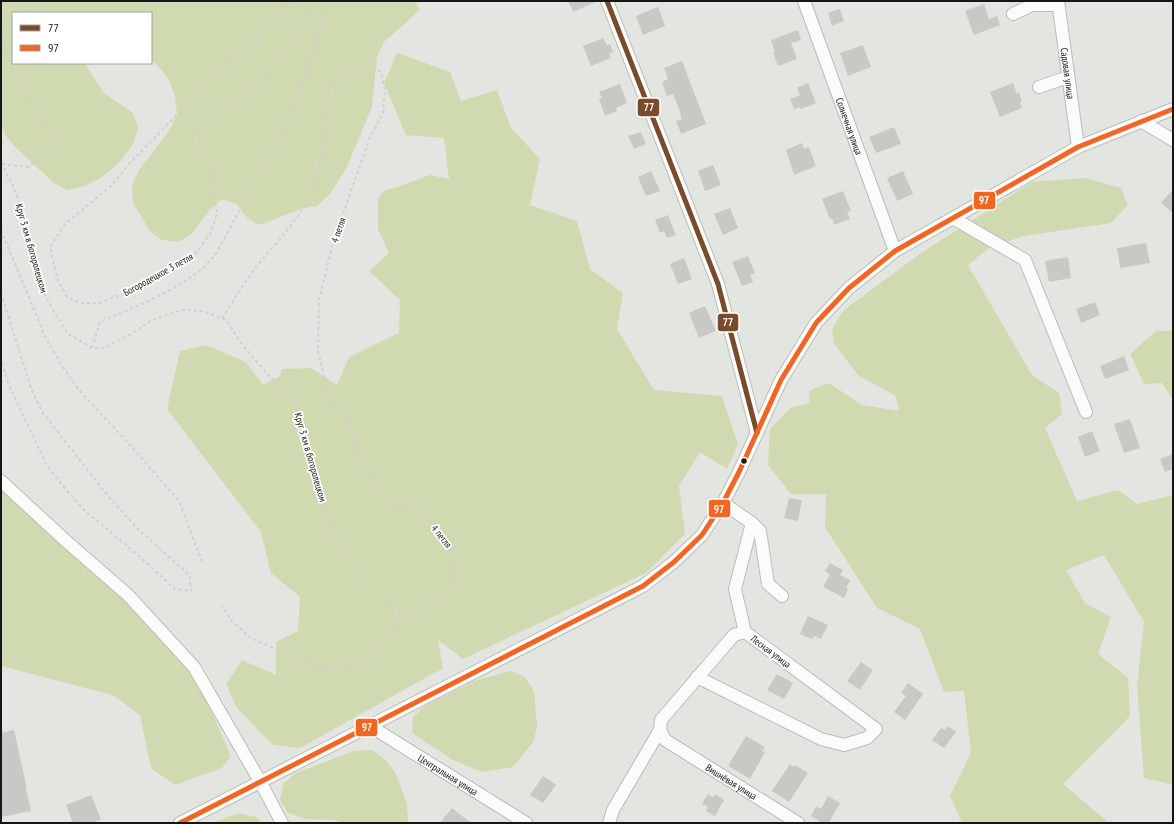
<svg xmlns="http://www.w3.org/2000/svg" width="1174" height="824" font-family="'PT Sans Narrow',sans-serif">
  <rect width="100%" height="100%" fill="#e3e5e0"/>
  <path fill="#d0dab0" d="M1,1H415L420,10L384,42L377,57L372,107L347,167L330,194L317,206L301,209L259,225L246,217L237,204L222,199L210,209L192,234L178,242L162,240L150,231L133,203L132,185L139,170L169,131L177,114L175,97L170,82L161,69L151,60V13H13V63H87L86,66L104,93L133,113L138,128L133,144L124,157L111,170L99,179L85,186L68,190L54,183L16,148L6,136L1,126Z
    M397,53L450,72L461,101L497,90L511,128L540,159L530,205L577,221L590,269L623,293L617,329L654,390L722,396L738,444L727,469L700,452L679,486L685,534L646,573L463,659L438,640L443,668L300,748L273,745L237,708L226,684L242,660L276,675V642L298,631L300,597L271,573L261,532L167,409L180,351L206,345L246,362L263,385L280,376L282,369L311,368L337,385L349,357L399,333L400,300L369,271L389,253L378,229V198L385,190L394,188L430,175L449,179L444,138L406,135L384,83Z
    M1086,178L1121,188L1128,205L1111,223L1024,236L989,248L968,265L1032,375L1059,393L1062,414L1045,428L1077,501L1118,490L1137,504L1173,495V785L1144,778L1137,686L1144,622L1104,555L1066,570L1085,603L1111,617L1098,654L1128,678L1130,716L1063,784L1109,823H962L950,796L971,753L964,691L944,692L920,629L877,608L825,527L826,494H791L768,465L770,429L790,408L810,403L809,391L829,383L862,405L899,411L896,396L859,376L834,344L832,329L843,311L921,253L1032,182Z
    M1156,331H1173V400L1162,383L1144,384L1130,354Z
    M1,484L123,600L195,675L231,756L222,768L175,785L151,768L140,715L113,695L1,666Z
    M510,671L525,677L534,691L537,725L534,741L513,767L482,772L453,760L412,733L413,717L425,706L477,680Z
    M372,750L385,759L395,772L407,803L408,821L406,823H341L336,820L304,819L288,813L280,800L283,784L296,773L354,751Z
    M239,813L256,817L262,823H212Z"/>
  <path fill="#c8c9c5" d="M568,1H598L573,12Z
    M984,4L989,19L997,16L1000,25L974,35L965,11Z
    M658,7L665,26L643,35L636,16Z
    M840,9L844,21L832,26L828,13Z
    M798,30L801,40L791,43L797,59L778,66L773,53L775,52L771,40Z
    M603,38L607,45L610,44L613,52L609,54L611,58L591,66L583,46Z
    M863,45L871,67L848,76L840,53Z
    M682,61L706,124L681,134L676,121L682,119L680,114H681L673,94L667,96L662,82L668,79L664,68Z
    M808,83L816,103L801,109L800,107L794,109L790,99L800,95L797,88Z
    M1013,83L1017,94L1019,92L1022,101L1020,102L1022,108L1000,117L990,92Z
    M620,84L627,103L616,108L617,111L605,116L599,99L602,98L599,92Z
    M894,127L901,144L876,153L869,137Z
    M641,132L646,144L634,149L628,136Z
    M802,143L804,149L809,147L816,166L794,175L786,150Z
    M713,165L721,185L705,191L698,171Z
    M651,171L660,191L646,196L638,177Z
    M903,171L913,194L897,201L887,178Z
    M1173,189V213L1161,203Z
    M843,191L851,211L847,212L850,219L834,225L832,218L830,219L822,199Z
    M730,208L738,228L723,235L714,214Z
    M668,215L676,235L667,238L664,231L660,233L655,220Z
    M1146,243L1150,263L1120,268L1117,248Z
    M748,256L755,273L750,275L753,282L742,286L732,262Z
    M1068,257L1071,278L1049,282L1045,261Z
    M684,258L692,279L678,284L670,264Z
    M1095,302L1100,315L1081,323L1076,309Z
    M705,306L716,331L699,338L689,313Z
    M1124,356L1129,370L1105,379L1100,366Z
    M1130,419L1140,448L1124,453L1114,424Z
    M1092,431L1100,451L1085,457L1078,437Z
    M1173,454V469L1165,472L1160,459Z
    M789,498L802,500L798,521L784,518Z
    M830,563L843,570L840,575L850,580L846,588L848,589L844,598L823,587L830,574L825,571Z
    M808,616L828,625L821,639L814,636L812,639L800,634Z
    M861,662L873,670L860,690L847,681Z
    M777,674L793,683L784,699L767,690Z
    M908,683L923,694L905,720L894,712L906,696L901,693Z
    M948,726L956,732L944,748L932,740L941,728L945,730Z
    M14,730L27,789H26L31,811L1,817V733Z
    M746,736L765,747L762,751L765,752L750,779L728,766Z
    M790,764L793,767L795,765L808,773L789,802L772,791Z
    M543,776L556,785L543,803L530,795Z
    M708,794L713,797L715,794L724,800L715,816L706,811L708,807L702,804Z
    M91,795L101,819L92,823H73L66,805Z
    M828,796L840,803L829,823H823L811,816L816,806L821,809Z
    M452,808L471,823H440Z"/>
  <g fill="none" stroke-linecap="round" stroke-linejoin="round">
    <g stroke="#bbbcb8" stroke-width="14">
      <g id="minor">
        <path d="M607,1L718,284L757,433"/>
        <path id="s1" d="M804,1L895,251"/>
        <path id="s2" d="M1058,1L1078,147"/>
        <path d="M1013,14L1032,5H1058"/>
        <path d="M1039,87L1068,77"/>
        <path d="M1141,121L1173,140"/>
        <path d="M953,218L1025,260L1086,412"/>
        <path d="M1,481L66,541L128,595L194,667L261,783L282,823"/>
        <path d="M752,523L760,531L768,584L782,596"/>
        <path id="s3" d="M745,632L734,635L661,720L660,730L665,740L798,823"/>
        <path d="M697,677L821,739L844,745L867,738L876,729L745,632L735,589L752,523L723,503"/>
        <path id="s4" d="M370,726L526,823"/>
        <path d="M180,823L643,586L674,562L702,535L723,503L739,472L781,380L816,323L849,288L895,251L1078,147L1173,109"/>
        <path d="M609,823L613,810L660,730"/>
      </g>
    </g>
    <path stroke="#cfd0cf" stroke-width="2" stroke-dasharray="3 3" stroke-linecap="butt" d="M291,1L271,25L225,66L129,164L110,187L65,224L50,247L58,281L67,297L80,303H99L125,293L197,252L211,232L217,213L213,185L212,168L199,148V132L207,118L255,90L279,63L302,26L313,1
      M16,13L30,1
      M1,163L13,186L23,213L33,259L42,289L54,312L68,334L92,348H104L131,334L152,320L182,310L203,311L226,320L244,347L296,406L304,425L318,484L337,542L353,566L377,593L393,609L392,626L383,642L371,657L354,665L324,669L299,659L251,638L232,621L222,606
      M2,164L28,167L48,153V126L28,95L13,66L2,38L13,17
      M1,230L45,336L62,366L80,391L130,445L179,501L202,562
      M1,293L32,391L43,413L108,496L138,529L190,576L191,591L175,589L132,550L84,510L64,487L46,464L9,385L1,360
      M222,318C234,300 245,281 258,265C277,241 303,216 313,187C323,159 327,117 329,87C349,70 354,60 381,72L385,90L383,113L369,140L333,242L319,300L318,351L329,395L346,421L372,483L382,498L394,505L418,509L439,529L452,547L455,567L451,586L438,601L420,610L404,617L392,626
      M92,348L100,322C134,307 175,292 204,267C216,257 227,233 235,219C261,175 285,129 303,81C313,55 322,28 331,1"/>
    <use href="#minor" stroke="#fbfbfa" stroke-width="12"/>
    <g stroke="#fff" stroke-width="8">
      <path id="bus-1" d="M607,1L718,284L757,433"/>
    </g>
    <g stroke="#fff" stroke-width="8">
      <path id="bus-2" d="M180,823L643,586L674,562L702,535L723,503L739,472L781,380L816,323L849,288L895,251L1078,147L1173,109"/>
    </g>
    <use href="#bus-1" stroke="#7a4b2a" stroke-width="5"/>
    <use href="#bus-2" stroke="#f26522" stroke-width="5"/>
  </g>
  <circle fill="#161714" stroke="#fff" stroke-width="1.5" cx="744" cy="461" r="3.5"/>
  <g text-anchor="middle" stroke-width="3.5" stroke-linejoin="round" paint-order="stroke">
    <g font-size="10" fill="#161714" stroke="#fff">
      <text dy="4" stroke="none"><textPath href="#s2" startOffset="73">Садовая улица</textPath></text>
      <text dy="4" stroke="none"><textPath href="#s1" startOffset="133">Солнечная улица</textPath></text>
      <text transform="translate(338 230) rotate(-71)" y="4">4 петля</text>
      <text transform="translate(32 248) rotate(74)" y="4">Круг 3 км в богоролецком</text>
      <text transform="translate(158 274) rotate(-29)" y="4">Богородецкое 3 петля</text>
      <text transform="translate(311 457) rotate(74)" y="4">Круг 3 км в богоролецком</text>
      <text transform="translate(442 536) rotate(52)" y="4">4 петля</text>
      <text transform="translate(771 651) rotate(37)" y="4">Лесная улица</text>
      <text dy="4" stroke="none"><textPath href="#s4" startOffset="92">Центральная улица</textPath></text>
      <text dy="4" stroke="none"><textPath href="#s3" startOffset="223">Вишнёвая улица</textPath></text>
    </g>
  </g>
  <g stroke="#fff" stroke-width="1.5">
    <rect x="637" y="98" width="23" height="19" rx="4" fill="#7a4b2a"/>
    <rect x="973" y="191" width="23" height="19" rx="4" fill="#f26522"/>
    <rect x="717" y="313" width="22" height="19" rx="4" fill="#7a4b2a"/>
    <rect x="708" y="499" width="23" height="19" rx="4" fill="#f26522"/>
    <rect x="355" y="718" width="23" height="19" rx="4" fill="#f26522"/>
  </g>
  <g font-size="11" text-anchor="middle" font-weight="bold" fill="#fff">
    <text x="649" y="111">77</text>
    <text x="984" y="204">97</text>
    <text x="728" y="326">77</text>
    <text x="719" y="513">97</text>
    <text x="367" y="731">97</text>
  </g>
  <rect width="1174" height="824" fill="none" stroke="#161714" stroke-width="4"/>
  <rect x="12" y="12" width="140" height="52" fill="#ffffff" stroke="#a2a2a1"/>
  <rect x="20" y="25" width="20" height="6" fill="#7a4b2a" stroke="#a2a2a1"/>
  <text x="48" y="32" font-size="12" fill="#161714">77</text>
  <rect x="20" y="45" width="20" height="6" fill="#f26522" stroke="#a2a2a1"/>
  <text x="48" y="52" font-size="12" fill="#161714">97</text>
</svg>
